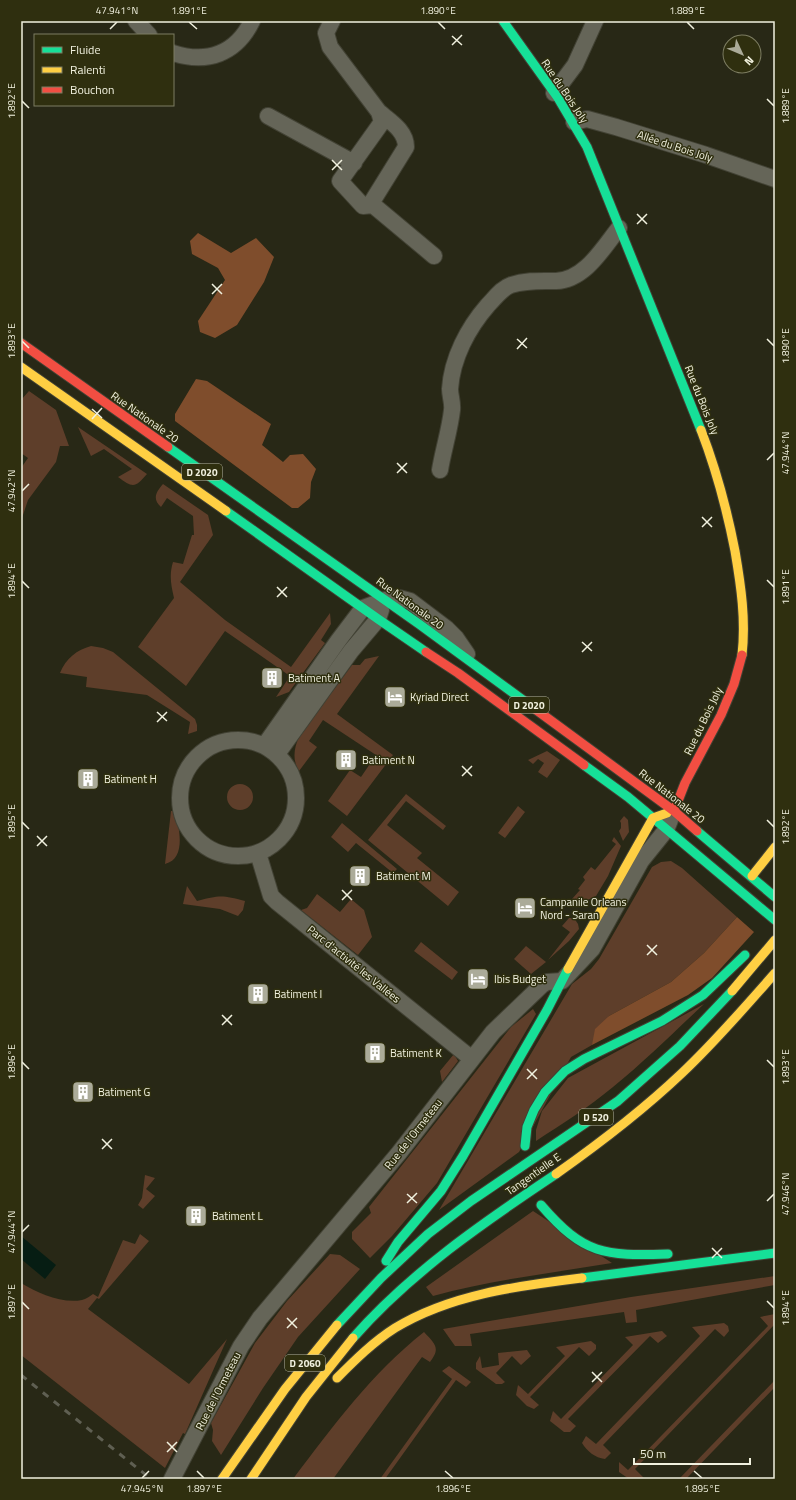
<svg xmlns="http://www.w3.org/2000/svg" width="796" height="1500" font-family="'Titillium Web',sans-serif">
  <rect width="100%" height="100%" fill="#282816"/>
  <path fill="#5e3e2a" d="M29,391L56,410L69,446H60L56,462L28,500L21,521V468L28,458L21,453V400Z
    M78,427L147,474C135,488 133,488 118,477L132,469L104,449L91,456Z
    M163,484L208,515L213,535L180,582L225,620L291,667L330,613L331,624L321,640L325,643L289,692L276,697L290,676L225,631L186,686L138,647L174,598C171,585 169,575 173,562L183,564L192,535H194L193,516L167,498L161,507C152,499 156,492 163,484Z
    M91,646L103,648L113,652L195,719L197,725V731L188,734L190,722L147,695L86,687L87,677L60,673C66,658 77,650 91,646Z
    M379,656L337,714L393,755L347,816L328,801L350,770L361,777L376,755L323,720L309,741L317,747L299,771C292,760 294,748 299,737L352,665H360L365,659Z
    M547,751L560,760L547,778L538,772L544,763L538,759L533,764L528,760Z
    M227 797a13 13 0 1 1 26 0a13 13 0 1 1-26 0Z
    M406,794L446,826L443,830L406,801L387,825L422,853L417,858L459,892L448,906L368,840Z
    M518,806L525,812L505,838L498,833Z
    M171,811H175C179,827 187,859 165,864Z
    M624,816L628,820L629,832L623,841L619,831L621,828V823L620,821Z
    M342,823L397,869L393,873L356,843L348,852L331,837Z
    M614,837L621,846L608,876L596,896L579,904L572,899L580,890L578,889L585,880L583,877L591,867L595,870L616,844L612,841Z
    M671,861L682,868L737,917L704,953L671,982L609,1016L592,1045L571,1057L519,1152L439,1210L572,984L591,969L599,959L652,867L661,862Z
    M187,886L197,901C219,895 223,895 245,901L243,910L238,916L220,909L183,904Z
    M317,894L340,912L351,899L364,910L372,937L358,955L301,910L307,908Z
    M569,918H574L578,924L579,929L569,941L548,960L570,932L562,926Z
    M421,942L458,972L452,980L414,951Z
    M526,946L546,962L531,974L514,959Z
    M704,1004C674,1032 645,1061 613,1087C589,1107 562,1124 536,1141V1130L542,1111L568,1078Z
    M533,1009L536,1014L437,1183L392,1236L370,1258L352,1239V1232L371,1213L369,1207L511,1027Z
    M454,1054L458,1061L442,1082L440,1071Z
    M145,1175L155,1178L146,1189L155,1196L143,1209L138,1205L142,1198Z
    M533,1211L612,1263C552,1273 491,1280 433,1296L426,1287Z
    M140,1234L149,1241L99,1299L97,1298L88,1309L189,1384L227,1339L185,1434L183,1433L165,1468L21,1355V1283C38,1293 62,1304 82,1300C86,1299 90,1296 93,1294L98,1297L123,1240L135,1244Z
    M330,1254L340,1255L360,1269L298,1337L263,1388L221,1455L212,1441L213,1430L211,1423L255,1343L287,1301Z
    M775,1276V1285L636,1310L637,1322L626,1323L624,1312L470,1334L472,1346H455L443,1329L631,1297Z
    M775,1314V1324L635,1469L644,1478L642,1479H629L619,1472V1462L628,1470L768,1326L760,1317Z
    M724,1323L728,1326L729,1331L724,1337L715,1329L603,1445L611,1453L605,1459C595,1458 587,1451 582,1443L586,1436L596,1444L700,1336L692,1327Z
    M662,1331L667,1336L658,1343L650,1336L568,1419L576,1426L570,1432H564L550,1421L553,1411L561,1419L633,1345L625,1337Z
    M424,1332C435,1344 441,1348 430,1362L422,1357L333,1479H293C333,1426 372,1373 424,1332Z
    M591,1341L596,1345V1349L589,1356L579,1347L530,1397L539,1405L534,1409L527,1406L516,1395L518,1385L528,1394L565,1356L556,1347Z
    M527,1350L531,1356L521,1365L512,1356L496,1373L505,1382L502,1384H496L476,1369V1363L480,1356L482,1368L499,1365L498,1353Z
    M449,1366L471,1382L466,1387L456,1380L385,1479H380L452,1379L442,1371Z
    M775,1380V1387L686,1479H679Z"/>
  <path fill="#7f4d2c" d="M198,233L231,253L256,238L274,257L264,282L237,325L215,338L200,332L198,321L225,280L218,268L192,254L190,241Z
    M196,379L207,381L271,424L262,445L283,462L290,455L303,454L316,469L311,482L310,498L298,508H292L175,421V414Z
    M737,917L754,932L712,978L688,995L592,1045L595,1029L609,1016L671,982L704,953Z"/>
  <path fill="#061d13" d="M21,1236L56,1265L45,1279L21,1259Z"/>
  <g fill="none" stroke-linecap="round" stroke-linejoin="round">
    <g stroke="#424234" stroke-width="18">
      <path id="street" d="M136,21L149,35
        M332,21L326,33L330,47L379,112L382,122L340,181L363,206L373,205L434,256
        M173,53C207,64 236,54 252,21
        M554,93L575,65L595,21
        M268,116L354,163
        M574,122L587,119L616,127L706,155L775,179
        M370,205L406,147C406,131 391,122 379,112
        M440,470C443,451 450,429 452,410C453,403 450,396 450,389C452,358 468,328 488,305C495,298 502,288 511,285C526,280 541,281 556,281C585,280 603,248 619,228
        M180 798a58 58 0 1 1 116 0a58 58 0 1 1-116 0Z
        M264,746L338,641L363,608L385,600L399,598L410,601L447,629L456,638L467,654
        M277,754L351,651L378,619L381,610
        M258,853L271,896L277,902L472,1059
        M172,1479L241,1346L260,1318L399,1153L493,1032L542,985L547,982L562,981L592,949L641,861L666,830L670,820"/>
    </g>
    <g stroke="#424234" stroke-width="11">
      <path id="fast" d="M503,21L558,98L587,147L701,430
        M168,447L419,624L531,706
        M226,511L378,619L426,652
        M584,765L628,797L775,920
        M697,831L775,897
        M525,1146L527,1127L534,1110L545,1092L565,1071L584,1059L662,1021L703,995L745,955
        M541,1205C584,1255 604,1256 668,1254
        M386,1261L398,1242L441,1191L463,1156L547,1010L568,969
        M582,1278L775,1253
        M337,1325L381,1278L428,1234L471,1201L618,1101L680,1046L732,991
        M353,1338C411,1272 484,1222 556,1174"/>
    </g>
    <g stroke="#424234" stroke-width="11">
      <path id="slow" d="M21,367L226,511
        M701,430C716,469 727,510 735,551C741,586 746,620 742,655
        M752,876L775,847
        M568,969L653,818L667,813
        M732,991L775,940
        M556,1174C600,1143 643,1110 682,1073C715,1042 745,1007 775,973
        M337,1378C355,1360 373,1342 395,1328C451,1294 518,1286 582,1278
        M222,1479L285,1389L337,1325
        M251,1479L306,1397L353,1338"/>
    </g>
    <g stroke="#424234" stroke-width="11">
      <path id="jam" d="M21,343L168,447
        M426,652L458,673L584,765
        M531,706L674,811L697,831
        M674,811L685,783L721,715L734,684L742,655"/>
    </g>
    <use href="#street" stroke="#656558" stroke-width="16"/>
    <use href="#fast" stroke="#16e098" stroke-width="9"/>
    <use href="#slow" stroke="#ffcf43" stroke-width="9"/>
    <use href="#jam" stroke="#f24e42" stroke-width="9"/>
    <path stroke="#5f5f52" stroke-width="3" stroke-dasharray="7 7" stroke-linecap="butt" d="M21,1375L151,1479"/>
  </g>
  <path fill="none" stroke="#f1f1df" stroke-width="1.5" d="M189,22L197,29M438,22L445,29M687,22L694,29M110,29L117,22M452,36L462,45M452,45L462,35M767,99L774,106M22,101L29,108M332,160L342,170M332,170L342,160M637,214L647,224M637,224L647,214M212,284L222,294M212,294L222,284M517,339L527,348M767,339L774,346M22,341L29,348M517,349L527,338M92,409L102,418M92,419L102,408M767,460L774,453M397,463L407,473M397,473L407,463M22,491L29,484M702,517L712,527M702,527L712,517M767,580L774,587M22,581L29,588M277,587L287,597M277,597L287,587M582,642L592,651M582,652L592,642M157,712L167,721M157,722L167,712M462,766L472,776M462,776L472,766M767,820L774,827M22,822L29,829M37,836L47,846M37,846L47,836M342,890L352,900M342,900L352,890M647,945L657,955M647,955L657,945M222,1015L232,1025M222,1025L232,1015M767,1060L774,1067M22,1062L29,1069M527,1069L537,1079M527,1079L537,1069M102,1139L112,1149M102,1149L112,1139M407,1194L417,1203M767,1201L774,1194M407,1203L417,1193M22,1232L29,1225M712,1248L722,1258M712,1258L722,1248M767,1301L774,1308M22,1302L29,1309M287,1318L297,1328M287,1328L297,1318M592,1372L602,1382M592,1382L602,1372M167,1442L177,1452M167,1452L177,1442M197,1471L204,1478M445,1471L453,1478M694,1471L702,1478M142,1478L149,1471"/>
  <defs>
    <g id="building-square" transform="scale(1.15)"><rect x="-9" y="-9" width="18" height="18" rx="4" fill="#abab99" stroke="#2f2f0f"/><path d="M-4-6H4V6H1V3H-1V6H-4ZM-2.5-4.3h1.7v1.8h-1.7ZM.8-4.3h1.7v1.8H.8ZM-2.5-1h1.7V.8h-1.7ZM.8-1h1.7V.8H.8Z" fill="#fff"/></g>
    <g id="hotel-square" transform="scale(1.15)"><rect x="-9" y="-9" width="18" height="18" rx="4" fill="#abab99" stroke="#2f2f0f"/><path d="M-6-4.5h1.5V1H6V5H4.5V3h-9V5H-6ZM-4 0a1.8 1.8 0 1 1 3.6 0ZM.5 0V-2.5h3Q6-2.5 6 0Z" fill="#fff"/></g>
  </defs>
  <g fill-rule="evenodd">
    <use href="#building-square" x="272" y="678"/>
    <use href="#hotel-square" x="395" y="697"/>
    <use href="#building-square" x="346" y="760"/>
    <use href="#building-square" x="88" y="779"/>
    <use href="#building-square" x="360" y="876"/>
    <use href="#hotel-square" x="525" y="908"/>
    <use href="#hotel-square" x="478" y="979"/>
    <use href="#building-square" x="258" y="994"/>
    <use href="#building-square" x="375" y="1053"/>
    <use href="#building-square" x="83" y="1092"/>
    <use href="#building-square" x="196" y="1216"/>
  </g>
  <g text-anchor="middle" stroke-width="3" stroke-linejoin="round" paint-order="stroke">
    <g fill="#2f2f0f" stroke="#b7b7a1" stroke-width="1">
      <rect x="182" y="464" width="40" height="16" rx="3"/>
      <rect x="509" y="697" width="40" height="16" rx="3"/>
      <rect x="579" y="1109" width="34" height="16" rx="3"/>
      <rect x="285" y="1355" width="40" height="16" rx="3"/>
    </g>
    <g font-size="10" font-weight="bold" fill="#f1f1df">
      <text x="202" y="476">D 2020</text>
      <text x="529" y="709">D 2020</text>
      <text x="596" y="1121">D 520</text>
      <text x="305" y="1367">D 2060</text>
    </g>
    <g font-size="11" fill="#f1f1df" stroke="#2f2f0f">
      <text transform="translate(565 91) rotate(56)" y="4">Rue du Bois Joly</text>
      <text transform="translate(675 146) rotate(18)" y="4">Allée du Bois Joly</text>
      <text transform="translate(702 400) rotate(68)" y="4">Rue du Bois Joly</text>
      <text transform="translate(145 417) rotate(35)" y="4">Rue Nationale 20</text>
      <text transform="translate(410 603) rotate(36)" y="4">Rue Nationale 20</text>
      <text transform="translate(703 721) rotate(-64)" y="4">Rue du Bois Joly</text>
      <text transform="translate(672 796) rotate(38)" y="4">Rue Nationale 20</text>
      <text transform="translate(354 964) rotate(39)" y="4">Parc d'activité les Vallées</text>
      <text transform="translate(413 1134) rotate(-52)" y="4">Rue de l'Ormeteau</text>
      <text transform="translate(533 1174) rotate(-35)" y="4">Tangentielle E</text>
      <text transform="translate(218 1391) rotate(-63)" y="4">Rue de l'Ormeteau</text>
    </g>
    <g font-size="11" fill="#f1f1df" stroke="#2f2f0f" text-anchor="start">
      <text x="288" y="682">Batiment A</text>
      <text x="410" y="701">Kyriad Direct</text>
      <text x="362" y="764">Batiment N</text>
      <text x="104" y="783">Batiment H</text>
      <text x="376" y="880">Batiment M</text>
      <text x="540" y="906">Campanile Orleans<tspan x="540" dy="13">Nord - Saran</tspan></text>
      <text x="494" y="983">Ibis Budget</text>
      <text x="274" y="998">Batiment I</text>
      <text x="390" y="1057">Batiment K</text>
      <text x="98" y="1096">Batiment G</text>
      <text x="212" y="1220">Batiment L</text>
    </g>
  </g>
  <rect width="796" height="1500" fill="none" stroke="#2f2f0f" stroke-width="44"/>
  <rect x="34" y="34" width="140" height="72" fill="#2f2f0f" stroke="#7d7d62"/>
  <rect x="42" y="47" width="20" height="6" fill="#16e098" stroke="#7d7d62"/>
  <text x="70" y="54" font-size="12" fill="#f1f1df">Fluide</text>
  <rect x="42" y="67" width="20" height="6" fill="#ffcf43" stroke="#7d7d62"/>
  <text x="70" y="74" font-size="12" fill="#f1f1df">Ralenti</text>
  <rect x="42" y="87" width="20" height="6" fill="#f24e42" stroke="#7d7d62"/>
  <text x="70" y="94" font-size="12" fill="#f1f1df">Bouchon</text>
  <g transform="translate(742 54) rotate(134)"><circle r="19" fill="#2f2f0f" stroke="#7d7d62"/>
  <path d="M0-3L7 15L0 10L-7 15Z" fill="#abab99"/>
  <text y="-6" font-size="11" font-weight="bold" text-anchor="middle" fill="#f1f1df">N</text>
  </g>
  <path d="M634 1458v6h116v-6" fill="none" stroke="#f1f1df" stroke-width="2"/>
  <text x="640" y="1458" font-size="12" fill="#f1f1df" stroke="#2f2f0f" stroke-width="3" paint-order="stroke">50 m</text>
  <rect x="22" y="22" width="752" height="1456" fill="none" stroke="#f1f1df" stroke-width="1.5"/>
  <g font-size="10" text-anchor="middle" fill="#f1f1df">
    <text x="117" y="14">47.941°N</text>
    <text x="189" y="14">1.891°E</text>
    <text x="438" y="14">1.890°E</text>
    <text x="687" y="14">1.889°E</text>
    <text transform="translate(11 101) rotate(-90)" y="4">1.892°E</text>
    <text transform="translate(785 106) rotate(-90)" y="4">1.889°E</text>
    <text transform="translate(11 341) rotate(-90)" y="4">1.893°E</text>
    <text transform="translate(785 346) rotate(-90)" y="4">1.890°E</text>
    <text transform="translate(785 453) rotate(-90)" y="4">47.944°N</text>
    <text transform="translate(11 491) rotate(-90)" y="4">47.942°N</text>
    <text transform="translate(11 581) rotate(-90)" y="4">1.894°E</text>
    <text transform="translate(785 587) rotate(-90)" y="4">1.891°E</text>
    <text transform="translate(11 822) rotate(-90)" y="4">1.895°E</text>
    <text transform="translate(785 827) rotate(-90)" y="4">1.892°E</text>
    <text transform="translate(11 1062) rotate(-90)" y="4">1.896°E</text>
    <text transform="translate(785 1067) rotate(-90)" y="4">1.893°E</text>
    <text transform="translate(785 1194) rotate(-90)" y="4">47.946°N</text>
    <text transform="translate(11 1232) rotate(-90)" y="4">47.944°N</text>
    <text transform="translate(11 1302) rotate(-90)" y="4">1.897°E</text>
    <text transform="translate(785 1308) rotate(-90)" y="4">1.894°E</text>
    <text x="142" y="1492">47.945°N</text>
    <text x="204" y="1492">1.897°E</text>
    <text x="453" y="1492">1.896°E</text>
    <text x="702" y="1492">1.895°E</text>
  </g>
</svg>
